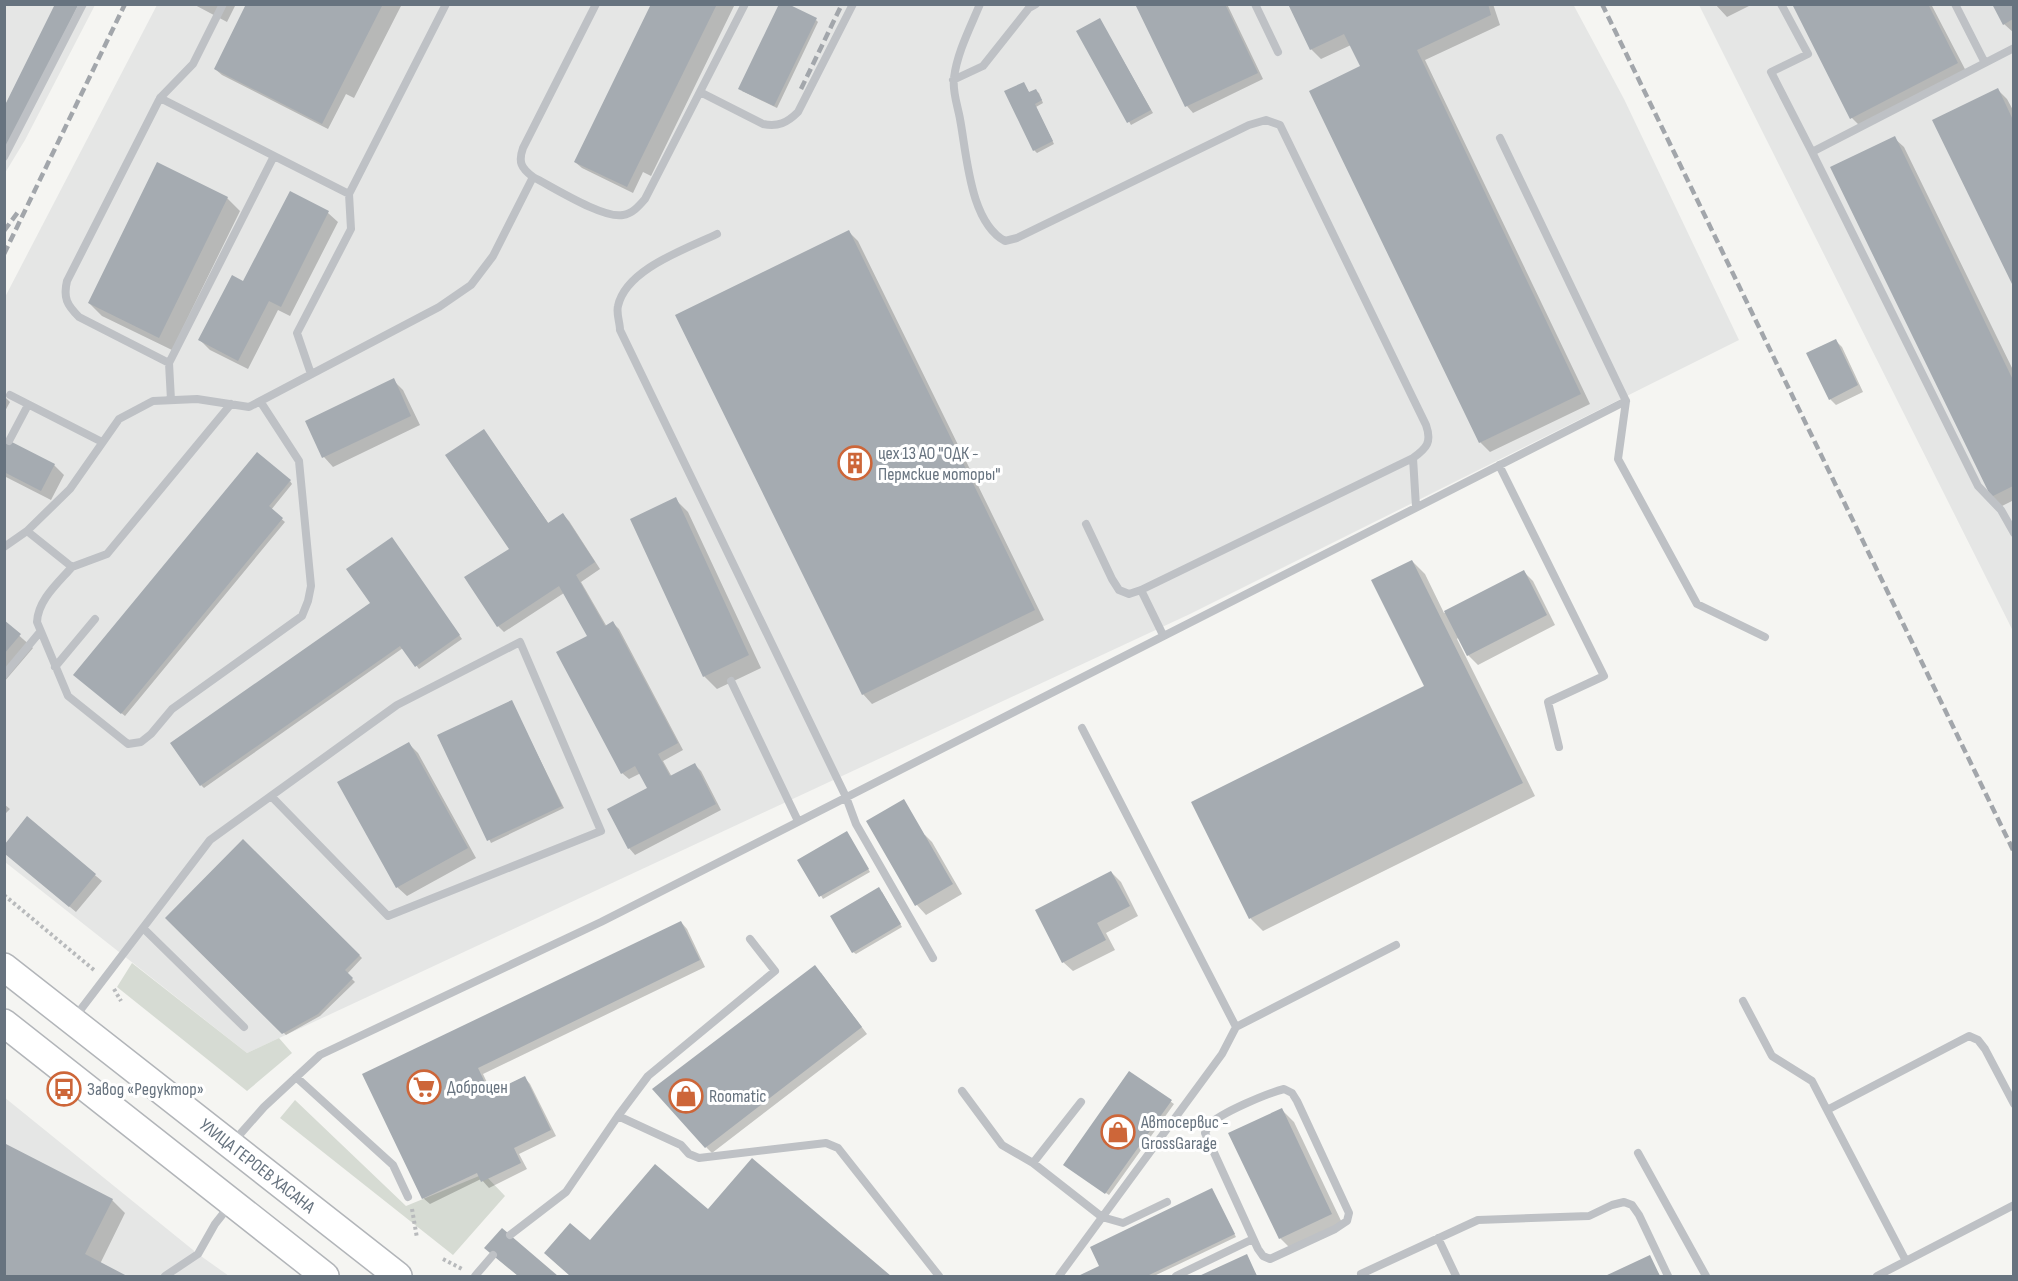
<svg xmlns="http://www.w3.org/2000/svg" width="2018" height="1281" font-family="'Sofia Sans Condensed',sans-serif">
  <rect width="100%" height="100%" fill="#f5f5f2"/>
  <path fill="#e5e6e5" d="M1573,4L1624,99L1739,340L1190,614L247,1053L5,862L4,299L157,5Z
    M4,5H95L25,140L5,173Z
    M1699,5H2013V631L1736,79Z
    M4,1097L198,1254L229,1276H5Z"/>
  <path fill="#d6dbd3" d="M132,963L247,1053L279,1038L292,1053L247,1091L117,987Z
    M295,1100L406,1206L484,1174L505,1196L453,1255L280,1118Z"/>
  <path fill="#0003" d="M57,4L4,157V108Z
    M193,4H236L227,22Z
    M248,4H402L354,98L346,94L328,129L222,75L215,69Z
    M653,4H735L651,176L643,172L633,193L582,168L575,162Z
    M1137,4H1227L1263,79L1193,113L1187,106Z
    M1289,4H1493L1500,25L1425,60L1590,404L1490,452L1480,442L1311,92L1363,67L1351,45L1321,59L1311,49Z
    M1715,4H1753L1727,17Z
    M1793,4H1931L1967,73L1861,127L1852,118Z
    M1994,4H2014V33L2004,24Z
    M816,20L818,22L777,108L742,91Z
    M1100,20L1153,113L1131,125L1078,32Z
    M1024,84L1030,94L1036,91L1039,93L1043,103L1036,107L1054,144L1037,153L1034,150Z
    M1998,90L2007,99L2014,112V283L1934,120Z
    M1894,138L1904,147L2014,372V500L2002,506L1992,496Z
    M290,193L328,213L338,222L290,316L278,310L248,369L210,350L200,340L244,284Z
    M227,198L240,211L172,350L102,316L89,303Z
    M849,232L858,241L1044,620L872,704L863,694Z
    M1835,340L1842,347L1863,392L1836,405L1830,399Z
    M393,380L403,390L420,425L333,467L324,457L307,422Z
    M4,396L10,402L4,413Z
    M484,431L549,524L563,515L569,521L600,569L581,582L607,627L613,623L619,629L683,750L663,761L672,777L695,765L701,771L721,810L635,855L629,848L649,788L641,773L629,779L622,773L589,636L564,593L504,632L498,626L511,549Z
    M4,440L54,465L64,475L51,500L4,476Z
    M290,481L292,484L271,510L285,522L125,716L78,677Z
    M675,499L688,512L761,668L717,689L704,676Z
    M394,542L462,639L419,669L403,648L204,788L201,785L372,603Z
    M1412,561L1425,574L1444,613L1524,572L1533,581L1555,625L1478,665L1468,655L1459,637L1457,639L1535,796L1263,931L1251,919L1193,803L1426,687Z
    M4,622L33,648L4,682Z
    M511,701L564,808L491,843L439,736Z
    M409,744L418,753L476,858L407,896L397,887Z
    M4,804L10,809L4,815Z
    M27,819L102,881L76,912L4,852V846Z
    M868,821L925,835L932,842L962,894L926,915L917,905Z
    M849,836L870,872L823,899L800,860Z
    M243,841L362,958L347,974L355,982L320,1016L286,1035L167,918Z
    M1111,872L1121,882L1138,916L1106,933L1115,950L1073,971L1063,962Z
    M882,892L902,927L856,954L853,952Z
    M681,922L687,929L705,967L483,1074L492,1093L524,1077L530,1084L556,1136L519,1154L527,1169L489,1188L481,1179L430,1204L423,1198L364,1075Z
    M821,973L867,1034L712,1153L706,1147Z
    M1130,1073L1174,1104L1109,1195L1067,1167Z
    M1281,1109L1294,1122L1344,1227L1293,1251L1280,1238Z
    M4,1144L112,1200L125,1213L100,1264L124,1276H4Z
    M752,1160L889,1276H572L556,1263L590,1242L708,1211Z
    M1212,1189L1236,1237L1154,1276H1081L1101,1267Z
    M502,1230L556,1276H519L492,1254Z
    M1246,1256L1257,1276H1203Z
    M1649,1257L1660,1276H1609Z"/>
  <path fill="#a5abb1" d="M55,4H79L5,150V105Z
    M246,4H383L322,124L214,69Z
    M651,4H717L627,187L574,162Z
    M779,4H788L817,18L774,106L738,89Z
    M1135,4H1225L1258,73L1185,107Z
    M1288,4H1488L1491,15L1417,50L1581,394L1479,443L1309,91L1360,66L1344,34L1310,50Z
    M1792,4H1928L1958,63L1850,119Z
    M1992,4H2013V19L2003,25Z
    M1100,18L1151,110L1127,123L1076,31Z
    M1024,82L1029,92L1036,89L1042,100L1035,104L1053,141L1033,151L1004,91Z
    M1998,88L2013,120V286L1932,120Z
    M1895,136L2013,380V486L1991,497L1830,167Z
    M157,162L228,197L159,338L88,303Z
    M290,191L329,211L281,307L269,301L238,361L198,340L232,275L243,281Z
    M849,230L1035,610L862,695L675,315Z
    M1836,339L1858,385L1829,400L1806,353Z
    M394,378L411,416L322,458L305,421Z
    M484,429L548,523L563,513L595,562L576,575L605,626L613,621L678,743L658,754L670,776L695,763L716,804L628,849L607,809L647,788L635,766L621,774L556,652L587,636L559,586L497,627L464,577L509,549L445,455Z
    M4,438L55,464L41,491L4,472Z
    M257,452L291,480L269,506L283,518L121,714L73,675Z
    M676,497L749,655L703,677L630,519Z
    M392,537L460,635L415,667L400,646L200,786L170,743L370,603L346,569Z
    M1412,560L1523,783L1249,919L1191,802L1424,686L1371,580Z
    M1524,570L1547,615L1467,656L1444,611Z
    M4,620L21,634L4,654Z
    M512,700L562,806L487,841L437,735Z
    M409,742L468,848L396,888L337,782Z
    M904,799L953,884L915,906L866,821Z
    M27,816L96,874L69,907L5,854V844Z
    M847,831L869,869L819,897L797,860Z
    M243,839L360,955L345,970L353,978L318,1014L282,1034L165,918Z
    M1111,871L1130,906L1097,923L1106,940L1062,963L1035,910Z
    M879,887L901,924L852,953L830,916Z
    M681,921L700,960L478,1068L490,1093L525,1076L551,1130L514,1148L521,1163L481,1182L477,1173L422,1199L362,1074Z
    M815,965L862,1027L705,1148L652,1089Z
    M1129,1071L1172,1100L1105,1194L1063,1165Z
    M1282,1108L1332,1214L1279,1239L1228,1133Z
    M4,1143L113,1199L85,1254L127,1276H4Z
    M752,1158L891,1276H570L544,1253L570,1223L590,1240L655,1164L708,1209Z
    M1212,1188L1235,1234L1147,1276H1078L1099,1266L1090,1247Z
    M502,1228L558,1276H518L484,1248Z
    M1247,1254L1257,1276H1199Z
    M1650,1255L1660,1276H1605Z"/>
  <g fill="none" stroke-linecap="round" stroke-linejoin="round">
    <g stroke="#b2b5b9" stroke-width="30">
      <g id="primary">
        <path id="s1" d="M4,967L398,1276"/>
        <path d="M4,1023L325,1276"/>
      </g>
    </g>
    <path stroke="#b8babc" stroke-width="4" stroke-dasharray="3 3" stroke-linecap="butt" d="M4,895L94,970
      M114,989L121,1001
      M412,1209L417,1238
      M443,1259L462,1269"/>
    <path stroke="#bec1c5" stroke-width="8" d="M980,4C970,28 957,53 954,78C952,91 958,107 960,119C967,156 970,222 1005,241L1017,238L1249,125L1266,120L1280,125L1426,425C1432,442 1427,448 1413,458L1416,507
      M1255,4L1278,52
      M1781,4L1808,54L1771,72L1812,152L2014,48
      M1955,4L1985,63
      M953,80L983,66L1029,8L1036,4
      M700,92L763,124C778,127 787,123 798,112L853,4
      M160,98L193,64L223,4
      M1812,152L1978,486L2001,510L2014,533
      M4,157L83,4
      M533,177C553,187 603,219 623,215C632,214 639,206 645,199L745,4
      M717,234C686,249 626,269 618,306C616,313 620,323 620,330L846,797L856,824L933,958
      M169,363L79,317C67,305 63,298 67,281L160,98L349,194
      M311,374L297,333L351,229L349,194L446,4
      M10,395L102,442
      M171,400L169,363L274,156
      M1626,401L1618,459L1697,604L1765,637
      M9,441L28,405
      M1499,465L1604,676L1548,702L1559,747
      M1086,524L1112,579L1119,590L1129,594L1141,590L1413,458
      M27,531L72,567C58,583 38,600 37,622L68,696L128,744L141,742L151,734L172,709L302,616L308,601L311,586L299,461L260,401
      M4,547L27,531L70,489L119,419L153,401L197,399L249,407L439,307L471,285L493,256L533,177C521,168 518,162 523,148L596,4
      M72,567L107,554L231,404
      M1141,590L1163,635
      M55,667L95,619
      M4,675L40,632
      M731,681L798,821
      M143,928L244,1027
      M1743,1001L1772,1056L1812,1081L1827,1110
      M75,1017L210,840L397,705L520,642L601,831L388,916L271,796
      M1236,1027L1396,945
      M296,1077L393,1165L408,1197
      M1284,1089L1292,1093L1297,1101L1349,1213L1347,1221L1335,1229L1270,1259L1263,1256L1258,1249L1205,1133C1206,1131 1208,1127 1209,1125C1220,1113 1268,1093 1284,1089Z
      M962,1091L1002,1145L1033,1163L1102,1217L1123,1223L1167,1202
      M618,1116L648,1076L775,971L750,939
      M234,1141L264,1107L320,1055L601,922L1626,401L1500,138
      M1638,1153L1706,1276
      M1033,1163L1081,1102
      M510,1235L566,1192L618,1116L681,1145L689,1154L699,1158L826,1143L838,1148L939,1276
      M1438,1238L1456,1276
      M1906,1261L1827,1110L1969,1036L1978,1040L1985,1049L2014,1104
      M1361,1274L1478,1220L1589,1216L1612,1205L1624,1202L1632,1205L1639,1215L1668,1276
      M165,1276L198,1254L215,1224L230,1205
      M475,1276L493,1255
      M1059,1276L1222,1054L1236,1027L1082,728
      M1176,1276L1253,1239
      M1877,1276L2014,1205"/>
    <use href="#primary" stroke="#fff" stroke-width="27"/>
    <path stroke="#a2a6ab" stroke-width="4.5" stroke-dasharray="9 4.5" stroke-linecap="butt" d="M1602,4L2014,852
      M801,89L842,4
      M4,231L18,212
      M4,254L125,4"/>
  </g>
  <defs>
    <g id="building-ring" transform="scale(1.725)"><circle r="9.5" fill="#fff" stroke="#cd6639" stroke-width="1.5"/><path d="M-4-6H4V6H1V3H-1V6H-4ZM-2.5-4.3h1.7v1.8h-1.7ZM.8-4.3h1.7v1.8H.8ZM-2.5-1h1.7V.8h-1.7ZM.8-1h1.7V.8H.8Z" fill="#cd6639"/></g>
    <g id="supermarket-ring" transform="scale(1.725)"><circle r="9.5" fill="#fff" stroke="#cd6639" stroke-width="1.5"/><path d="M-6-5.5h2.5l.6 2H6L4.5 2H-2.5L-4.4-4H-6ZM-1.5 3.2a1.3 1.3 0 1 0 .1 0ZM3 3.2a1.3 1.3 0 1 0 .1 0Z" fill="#cd6639"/></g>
    <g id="bus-ring" transform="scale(1.725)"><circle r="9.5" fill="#fff" stroke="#cd6639" stroke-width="1.5"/><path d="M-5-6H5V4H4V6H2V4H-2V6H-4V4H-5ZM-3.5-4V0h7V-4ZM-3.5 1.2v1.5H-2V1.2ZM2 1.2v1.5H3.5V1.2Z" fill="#cd6639"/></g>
    <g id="shop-ring" transform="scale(1.725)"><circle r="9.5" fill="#fff" stroke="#cd6639" stroke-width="1.5"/><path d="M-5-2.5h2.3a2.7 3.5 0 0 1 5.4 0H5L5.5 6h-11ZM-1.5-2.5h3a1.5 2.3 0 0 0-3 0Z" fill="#cd6639"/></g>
  </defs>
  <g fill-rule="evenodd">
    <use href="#building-ring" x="855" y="463"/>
    <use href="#supermarket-ring" x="424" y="1087"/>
    <use href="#bus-ring" x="64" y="1089"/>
    <use href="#shop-ring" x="686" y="1096"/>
    <use href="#shop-ring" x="1118" y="1132"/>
  </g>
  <g text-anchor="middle" stroke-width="6" stroke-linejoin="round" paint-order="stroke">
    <g font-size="18" fill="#67737f" stroke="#fff" text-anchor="start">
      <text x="878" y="459">цех 13 АО "ОДК -<tspan x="878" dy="21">Пермские моторы"</tspan></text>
      <text x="447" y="1093">Доброцен</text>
      <text x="87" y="1095">Завод «Редуктор»</text>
      <text x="709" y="1102">Roomatic</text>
      <text x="1141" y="1128">Автосервис -<tspan x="1141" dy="21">GrossGarage</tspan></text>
    </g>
    <g font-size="18" fill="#67737f" stroke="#fff">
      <text dy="6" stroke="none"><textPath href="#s1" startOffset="322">УЛИЦА ГЕРОЕВ ХАСАНА</textPath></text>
    </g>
  </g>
  <rect width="2018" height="1281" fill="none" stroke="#67737f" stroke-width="12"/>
</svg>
